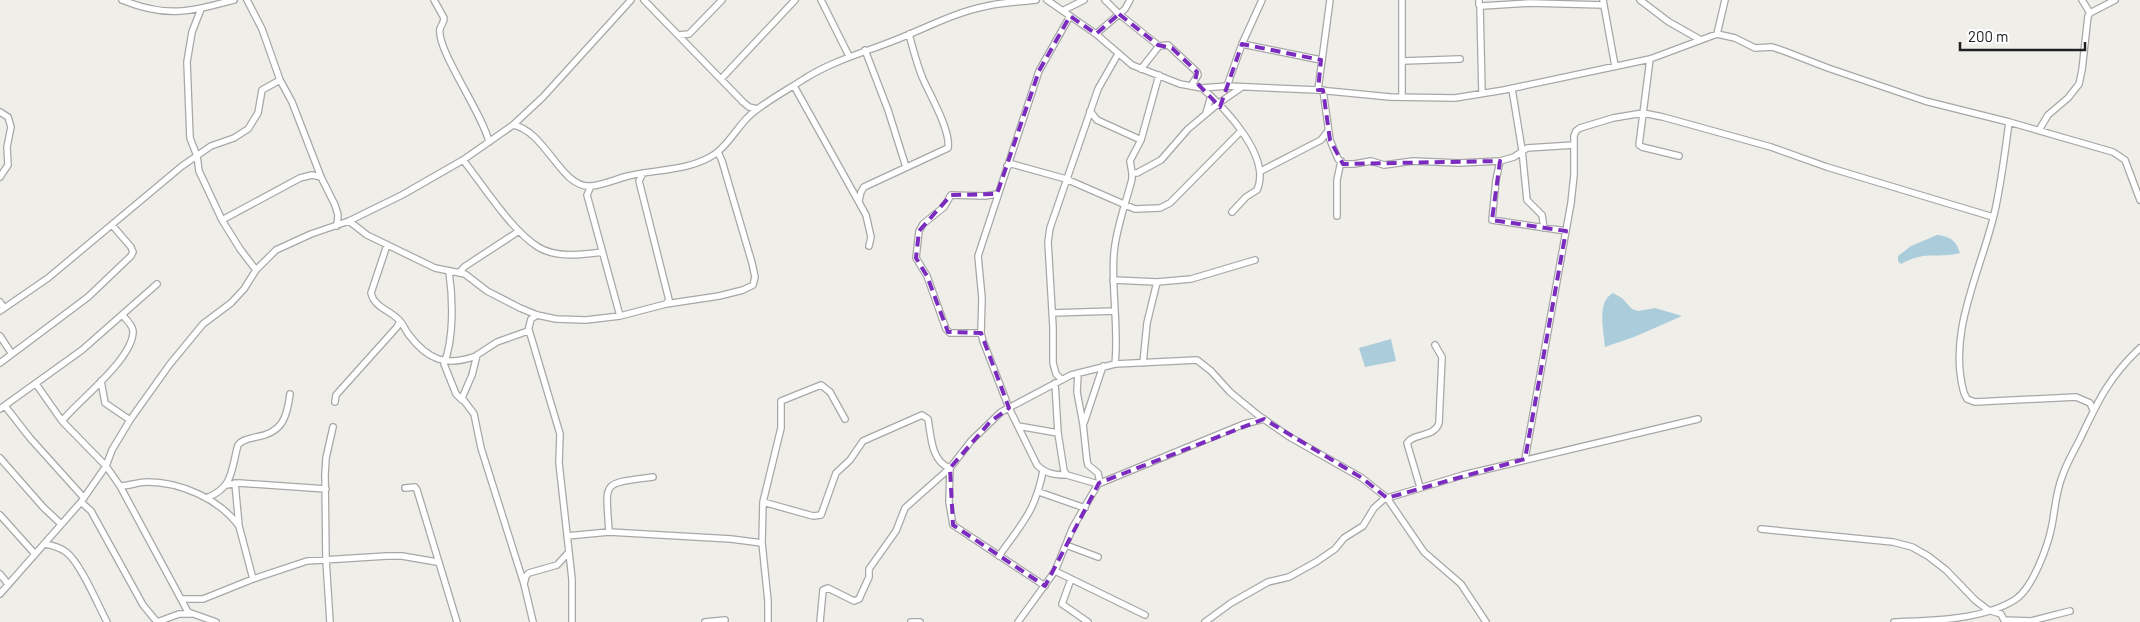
<svg xmlns="http://www.w3.org/2000/svg" width="2140" height="622" font-family="Barlow,sans-serif">
  <rect width="100%" height="100%" fill="#f0eee8"/>
  <path fill="#abccdb" d="M1937,235C1949,236 1956,240 1960,253C1937,259 1926,250 1901,264L1898,261V256L1911,246Z
    M1613,293L1622,298L1632,309L1638,311L1655,308L1682,316L1634,337L1605,347C1604,331 1596,302 1613,293Z
    M1391,339L1396,361L1365,367L1359,348Z"/>
  <g fill="none" stroke-linecap="round" stroke-linejoin="round">
    <g stroke="#a7a7a7" stroke-width="8">
      <path id="minor" d="M122,0C167,18 188,12 234,0
        M247,0L262,29L280,80L292,102L321,177L335,205L338,215L337,226
        M434,0L444,18C444,23 441,25 440,29C436,49 483,114 489,142
        M644,0L743,102L749,107L757,109
        M821,0L849,56
        M1047,0L1096,34L1132,65L1180,84L1202,88L1227,86L1318,90L1390,97L1455,98L1504,90L1650,59L1717,34L1735,38L1755,48L1772,47L1784,51L1828,68L1925,101L2009,122L2113,152L2125,160L2140,200
        M1105,0L1119,14L1159,46
        M1402,0V97
        M1479,0V5L1482,6L1530,3L1604,5
        M1603,0L1615,66
        M1640,0L1669,22L1699,39
        M2082,0L2090,13
        M1480,6L1482,93
        M201,9L192,32L187,62L190,138L197,156L199,171L222,220L240,249L256,270
        M1064,10L1084,0
        M1096,34L1125,9L1130,0
        M1717,34L1725,0
        M679,35L689,34L722,0
        M1242,44L1321,60
        M865,50L888,110L906,167
        M1650,59L1639,145L1642,147L1679,156
        M1403,61L1460,59
        M1141,69L1159,46L1168,45L1197,72L1198,75L1191,86
        M721,79L795,0
        M794,86L866,215L871,237L869,246
        M1227,86L1242,44L1262,0
        M1202,88C1225,108 1272,157 1257,190L1246,197L1232,212
        M1512,89L1522,150L1527,200L1542,215L1544,228
        M1318,90L1330,0
        M1323,90L1330,140L1338,159L1343,164H1354L1371,161L1384,165L1413,161L1459,163L1500,161
        M1090,111L1097,120L1141,140
        M0,112L8,117L11,127L7,147L8,165L0,177
        M1206,113L1211,96
        M2009,122C2005,153 2001,185 1994,215C1980,273 1947,333 1964,393L1967,399L1975,402L2076,397L2090,403L2093,410
        M513,125C546,131 561,189 591,186C603,185 616,179 628,176C657,169 690,171 715,154C728,145 737,128 748,117C764,102 786,91 804,79C834,60 866,52 898,39C928,27 956,12 987,6C1003,2 1020,2 1036,0
        M2039,130L2048,115L2068,98L2079,84L2082,70L2088,16L2090,13L2115,0
        M463,160C483,185 511,230 538,247C556,258 582,255 602,252
        M1007,166L1012,164L1066,179L1135,209L1160,208L1170,203L1241,131
        M1261,171L1321,140L1328,131
        M643,173L639,181L669,300L666,304
        M1132,173L1130,161L1141,140L1159,75
        M591,186L587,195L620,316
        M859,201L861,192L864,187L948,148C951,131 930,95 923,79C917,65 913,49 909,34
        M1337,216V180L1341,161
        M222,220L300,178L312,175L321,177
        M349,221L367,235L435,268L465,274L487,291L520,308L537,315L556,319L586,320L620,316L666,304L719,296L743,290L753,285L755,277L752,263L722,161L718,152
        M1566,231L1492,220L1496,180L1500,161L1514,157L1527,148L1574,145
        M387,245L371,293C374,307 389,310 398,319C403,323 405,330 409,335C428,360 446,367 476,356
        M449,272C453,299 454,338 444,364L456,394L462,400
        M460,272L464,267L519,231
        M1113,280L1157,282L1191,279L1255,260
        M0,302L4,308
        M0,311L48,278L182,166L211,146L234,138L248,129L258,113L262,90L280,80
        M1052,313L1115,311
        M529,330L560,434L559,463L572,579V622
        M981,333H950L946,329L927,276L916,258L919,231L923,224L944,207L951,195L985,196L997,194
        M0,336L12,354
        M0,363L88,297L131,256L133,252L131,247L112,225
        M1143,363L1147,323L1157,282
        M1115,364C1119,327 1111,290 1114,253C1116,228 1126,203 1132,179V173H1137L1161,160L1188,129L1219,103L1242,87
        M1078,373L1077,392L1083,424L1087,461L1088,465L1098,473L1100,483
        M1062,380L1056,374L1053,363V327L1048,242L1050,228L1098,89L1118,54
        M101,381L105,403L130,420
        M1055,383L1058,433
        M36,384L62,421L106,466L120,486L188,612L216,622
        M335,402L336,395L397,327L400,321
        M5,406L30,438L84,498
        M0,409L82,350L157,284
        M62,421C79,400 134,358 133,331C132,324 126,319 122,315
        M1084,423L1103,366
        M1018,426L1058,433L1064,471L1067,475L1098,484
        M0,458L43,507L61,524
        M1525,459L1571,203L1574,175V136L1576,131L1580,128L1613,118L1643,113L1663,117L1771,147L1827,167L1993,217
        M950,468L949,502L953,525L1045,586
        M1067,475C1055,475 1046,474 1037,465L1009,408L983,341L981,333L982,298L978,256L1039,71L1070,16
        M235,483L239,526L253,579
        M226,485L239,483L326,489
        M120,486C129,486 138,482 147,482C181,482 219,499 239,526
        M1420,487L1407,443C1415,432 1434,438 1439,423L1442,357L1435,345
        M405,488L415,487L417,490L457,622
        M1039,492L1085,508
        M206,498C234,488 231,469 238,445C243,439 249,439 256,437C282,433 287,418 290,394
        M81,502L91,511L143,605L157,622
        M763,502L813,516L821,515L836,473L850,460L863,441L922,415L928,419C931,435 931,462 950,468L971,441L1001,412L1071,375L1115,364L1197,360L1211,371L1230,392L1258,415L1288,436L1362,478L1387,498L1424,552L1461,584L1486,622
        M0,515L35,554
        M1761,529L1893,542L1912,547L1928,556L1946,570L1975,600L1988,610L2001,614L2005,622
        M609,532C606,480 600,484 653,477
        M567,536L609,532L731,539L762,543
        M44,544C52,545 59,547 66,552C80,562 98,605 107,622
        M1066,545L1098,557
        M999,556C1022,523 1035,512 1043,471
        M1055,571L1145,615
        M0,574L8,584
        M1071,579L1062,604L1088,622
        M524,584L526,576L529,573L557,565L568,553
        M0,594L81,502L106,466L112,450L130,420L170,364L203,324L231,303L244,289L256,270L276,250L311,234L349,221L402,195L463,160L513,125L543,97L631,0
        M183,599H203L253,579L307,561L387,556H402L437,562
        M2004,620L2031,621L2070,611
        M157,622L179,614H191
        M330,622L326,560L325,475L326,458L333,427
        M533,622L524,584L481,448L474,414L462,398L472,375L477,355L497,342L528,331L531,319L537,315
        M705,622L725,620
        M768,622V601L762,543L763,502L781,428V401L821,385L830,392L845,419
        M820,622L823,590L828,588L854,601L859,599L869,577V569L896,531L905,508L950,468
        M911,622H920
        M1018,622L1055,571L1073,527L1098,484L1244,424L1264,419
        M1205,622L1231,603L1268,582L1289,577L1316,562L1335,549L1344,538L1363,526L1374,508L1384,499L1463,475L1698,419
        M1894,622C1931,621 1984,620 2016,599C2033,587 2048,546 2052,525C2055,509 2056,492 2062,477C2066,464 2074,451 2080,439C2098,401 2109,377 2140,348"/>
    </g>
    <use href="#minor" stroke="#fff" stroke-width="5.5"/>
  </g>
  <path fill="none" stroke="#7b2cbf" stroke-width="4" stroke-dasharray="10 6" stroke-linejoin="round" d="M1119,14L1158,45L1172,48L1197,72L1195,81L1220,107L1242,44L1321,60L1318,90H1323L1330,140L1343,164L1500,161L1492,220L1566,231L1525,459L1387,498L1362,478L1264,419L1099,483L1045,586L953,525L950,468L990,422L1009,408L981,333L948,332L927,276L916,258L919,231L951,195L997,194L1039,71L1070,16L1096,34Z"/>
  <path d="M1960 42v8h125v-8" fill="none" stroke="#202020" stroke-width="2.5"/>
  <text x="1968" y="42" font-size="15" fill="#202020" stroke="#ffffff" stroke-width="4" paint-order="stroke">200 m</text>
</svg>
